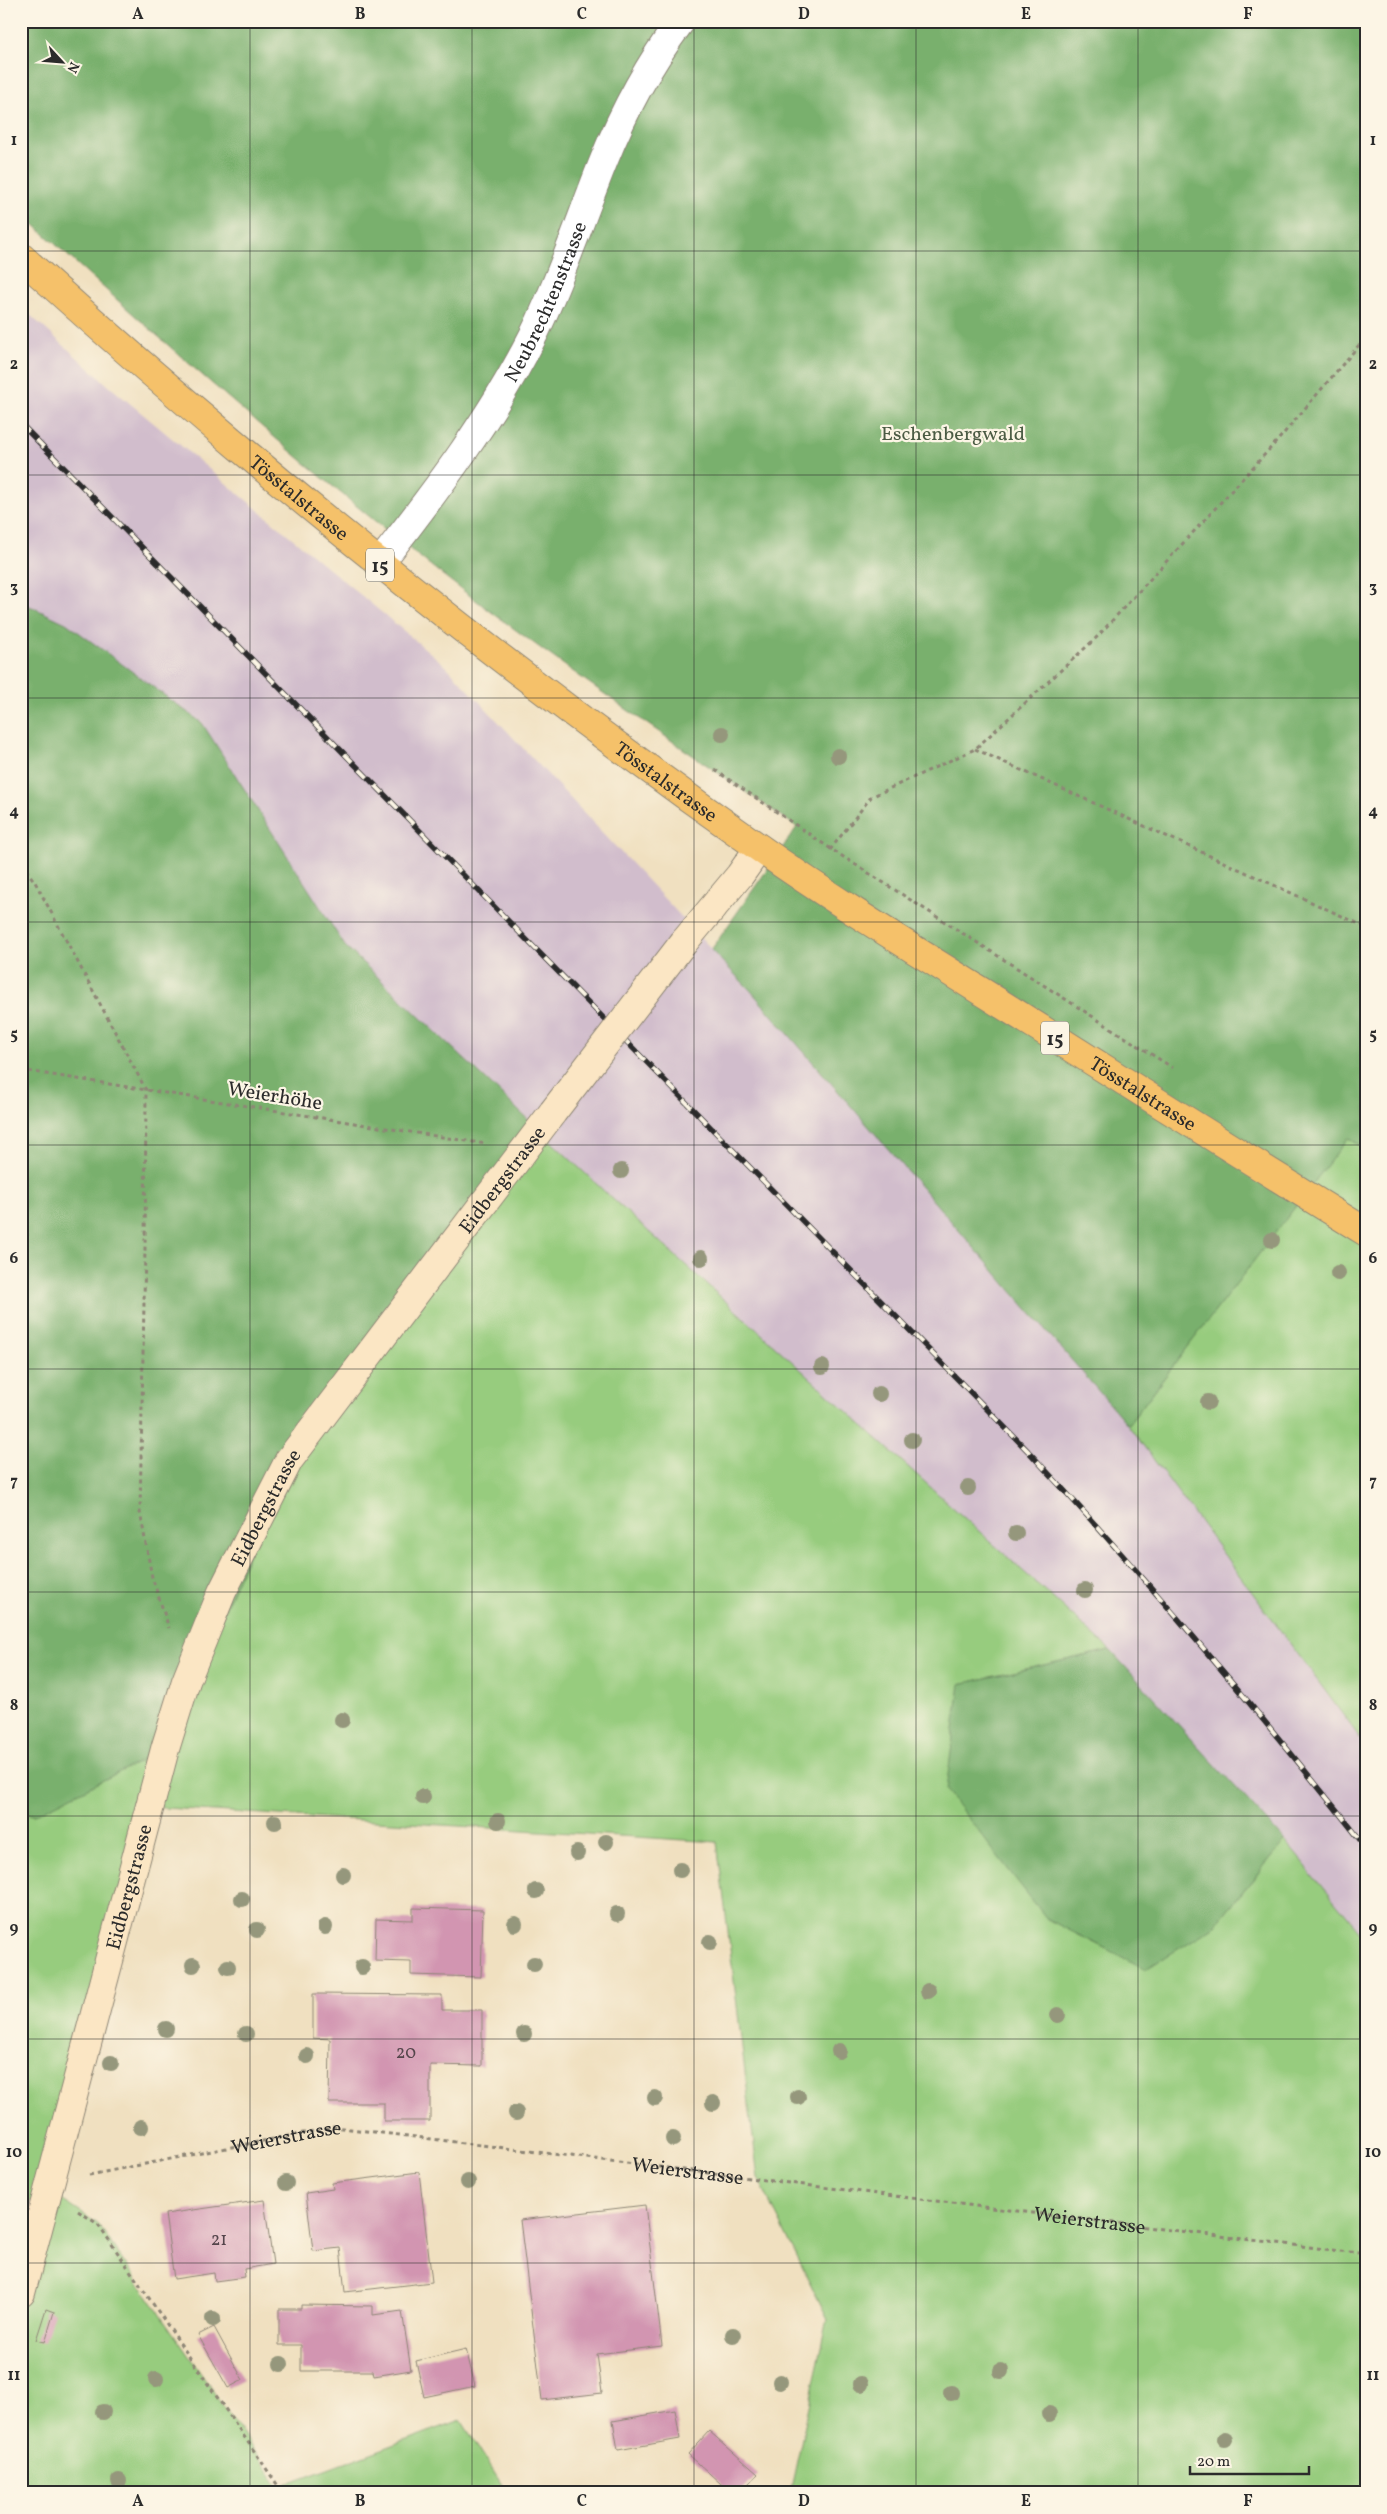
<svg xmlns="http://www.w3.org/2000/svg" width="1387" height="2514" font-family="Vollkorn,serif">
  <rect width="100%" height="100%" fill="#fcf5e5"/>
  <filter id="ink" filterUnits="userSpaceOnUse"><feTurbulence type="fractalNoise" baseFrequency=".02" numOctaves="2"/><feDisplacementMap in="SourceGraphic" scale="10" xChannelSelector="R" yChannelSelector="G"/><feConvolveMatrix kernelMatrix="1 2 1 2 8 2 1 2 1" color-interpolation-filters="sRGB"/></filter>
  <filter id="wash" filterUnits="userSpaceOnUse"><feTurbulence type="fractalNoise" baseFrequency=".0096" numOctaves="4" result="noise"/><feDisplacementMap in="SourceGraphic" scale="20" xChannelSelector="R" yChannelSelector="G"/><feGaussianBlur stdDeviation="1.12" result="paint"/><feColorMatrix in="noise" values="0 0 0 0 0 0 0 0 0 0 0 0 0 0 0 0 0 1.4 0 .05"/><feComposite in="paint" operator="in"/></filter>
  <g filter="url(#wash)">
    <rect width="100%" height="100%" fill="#f0e0c0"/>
    <path fill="#d1bdcc" d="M21,307L109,386L446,666L751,991L1128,1425L1366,1746V1939L1285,1841L1110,1650L605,1192L345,946L202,723L66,623L21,602Z"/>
    <path fill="#97cc7e" stroke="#617c54" d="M539,1130L605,1192L1110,1650L960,1684L1212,1928L1285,1841L1366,1939V2493H790L828,2319L758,2178L717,1842L149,1807L48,2191L98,2224L279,2487L461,2420L507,2493H21V2293L47,2191L21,2208V1813L34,1815L289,1460Z
      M1348,1137L1366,1149V1746L1128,1425Z"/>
    <path fill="#79b06d" stroke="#526e4c" d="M21,21H1366V1149L1348,1138L1128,1425L751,991L711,950L797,827C662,734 525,642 397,539C268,435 144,325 21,213Z
      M21,602L66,623L202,723L345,946L539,1130L289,1460L165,1749L34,1815L21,1813Z
      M1110,1650L1285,1841L1212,1928L1146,1969L1047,1919L946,1790L960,1684Z"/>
    <g id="blocks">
      <path fill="#d295b1" d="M413,1908L483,1910L481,1977L411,1975V1962L375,1961L376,1919L413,1920Z
        M313,1994L442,1995V2010H482V2066L430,2065V2121H384V2103H329L330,2039L313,2038Z
        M419,2172L432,2282L345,2292L340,2248L313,2251L306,2193L333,2189L332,2183Z
        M264,2200L273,2264L244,2269L245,2277L215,2281L214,2273L174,2279L165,2214Z
        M645,2205L662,2346L597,2354L602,2393L542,2400L520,2220Z
        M301,2305L373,2306V2315L402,2311L411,2370L374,2376L373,2371H301V2345H279V2309H301Z
        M46,2309L54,2312L45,2342L36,2340Z
        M214,2327L243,2380L228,2388L198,2335Z
        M466,2349L475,2386L424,2397L416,2361Z
        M675,2410L680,2439L618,2450L613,2421Z
        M709,2431L758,2474L741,2493H731L688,2454Z"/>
    </g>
  </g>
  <g filter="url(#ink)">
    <use href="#blocks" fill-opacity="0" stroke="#8e8676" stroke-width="1"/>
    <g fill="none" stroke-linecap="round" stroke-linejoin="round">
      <g stroke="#8e8676" stroke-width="30">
        <g id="street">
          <path id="s2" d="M379,564C436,491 494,415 535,332C562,276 581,217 604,160C624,110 649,64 681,21"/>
        </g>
      </g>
      <g stroke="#8e8676" stroke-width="30">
        <g id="secondary">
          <path d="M684,942L740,875L759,848"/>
          <path id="s3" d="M21,2293L165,1749L186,1681L222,1592L289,1460L553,1112"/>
        </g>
      </g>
      <g stroke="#8e8676" stroke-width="30">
        <g id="primary">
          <path id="s4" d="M21,257C254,468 500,666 758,847C840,905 927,957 1011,1010C1129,1084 1247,1159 1366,1232"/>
        </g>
      </g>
      <g stroke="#8e8676" stroke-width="3" stroke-dasharray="4 4" stroke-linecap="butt">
        <path d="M21,213L32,223"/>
        <path d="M975,749L1366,927"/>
        <path d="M715,770L831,849L1173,1068"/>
        <path d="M830,850L871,797L975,749L1096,638L1278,440L1366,337"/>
        <path d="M21,863L35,882L146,1090L145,1249L140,1512L152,1577L169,1628"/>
        <path d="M21,1070L486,1144"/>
        <path id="s1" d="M89,2175L334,2127L1366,2254"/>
        <path d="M78,2211L98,2224L283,2493"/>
      </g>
      <use href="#street" stroke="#fff" stroke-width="28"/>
      <use href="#secondary" stroke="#fbe6c4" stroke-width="28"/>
      <use href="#primary" stroke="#f5c16b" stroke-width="28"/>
      <g stroke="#2b2b2b" stroke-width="5.5">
        <path id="rail" d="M21,424L1028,1451C1147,1579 1258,1710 1366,1847"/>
      </g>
      <use href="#rail" stroke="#fcf5e5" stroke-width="4" stroke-dasharray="11" stroke-linecap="butt"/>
      <g stroke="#8e8676" stroke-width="30" stroke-linecap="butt">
        <path id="secondary-bridge" d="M553,1112L684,942"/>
      </g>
      <use href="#secondary-bridge" stroke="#fbe6c4" stroke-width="28"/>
    </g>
    <g fill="#95977c">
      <circle cx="722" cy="734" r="8"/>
      <circle cx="838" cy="756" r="8"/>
      <circle cx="621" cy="1171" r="8"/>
      <circle cx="1272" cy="1240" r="8"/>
      <circle cx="701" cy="1258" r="8"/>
      <circle cx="1338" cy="1273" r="8"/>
      <circle cx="822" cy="1367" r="8"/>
      <circle cx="879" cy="1394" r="8"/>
      <circle cx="1208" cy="1402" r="8"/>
      <circle cx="912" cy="1440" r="8"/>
      <circle cx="968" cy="1488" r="8"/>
      <circle cx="1016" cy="1533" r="8"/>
      <circle cx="1085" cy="1590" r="8"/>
      <circle cx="342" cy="1720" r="8"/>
      <circle cx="423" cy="1797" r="8"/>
      <circle cx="498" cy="1821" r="8"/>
      <circle cx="275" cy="1822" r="8"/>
      <circle cx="606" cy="1842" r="8"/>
      <circle cx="577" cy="1853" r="8"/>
      <circle cx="680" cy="1870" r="8"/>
      <circle cx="343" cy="1875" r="8"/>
      <circle cx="536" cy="1891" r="8"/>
      <circle cx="242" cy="1899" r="8"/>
      <circle cx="617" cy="1914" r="8"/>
      <circle cx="515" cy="1924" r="8"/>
      <circle cx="325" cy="1927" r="8"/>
      <circle cx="257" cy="1930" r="8"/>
      <circle cx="710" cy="1942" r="8"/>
      <circle cx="534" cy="1964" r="8"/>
      <circle cx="193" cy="1965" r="8"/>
      <circle cx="228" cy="1967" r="8"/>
      <circle cx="362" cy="1967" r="8"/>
      <circle cx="928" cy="1991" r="8"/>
      <circle cx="1058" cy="2015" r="8"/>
      <circle cx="166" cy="2029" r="8"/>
      <circle cx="246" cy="2034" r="8"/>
      <circle cx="524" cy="2034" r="8"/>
      <circle cx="839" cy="2051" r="8"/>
      <circle cx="307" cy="2056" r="8"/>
      <circle cx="111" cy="2063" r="8"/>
      <circle cx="798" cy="2097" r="8"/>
      <circle cx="655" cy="2098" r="8"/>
      <circle cx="713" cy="2103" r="8"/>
      <circle cx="516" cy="2113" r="8"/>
      <circle cx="141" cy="2127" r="8"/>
      <circle cx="673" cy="2139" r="8"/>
      <circle cx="468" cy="2182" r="8"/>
      <circle cx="286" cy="2183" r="8"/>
      <circle cx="213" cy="2319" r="8"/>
      <circle cx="733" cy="2335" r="8"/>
      <circle cx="281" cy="2364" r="8"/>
      <circle cx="1001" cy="2371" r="8"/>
      <circle cx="156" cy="2379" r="8"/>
      <circle cx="780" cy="2382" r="8"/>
      <circle cx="861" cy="2384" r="8"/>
      <circle cx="951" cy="2393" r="8"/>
      <circle cx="103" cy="2412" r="8"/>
      <circle cx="1049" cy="2414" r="8"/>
      <circle cx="1225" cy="2439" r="8"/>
      <circle cx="119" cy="2481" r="8"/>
    </g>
  </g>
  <path fill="none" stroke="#2b2b2b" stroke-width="1" stroke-opacity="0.55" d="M250,21V2493M472,21V2493M694,21V2493M916,21V2493M1138,21V2493M21,251H1366M21,475H1366M21,698H1366M21,922H1366M21,1145H1366M21,1369H1366M21,1592H1366M21,1816H1366M21,2039H1366M21,2263H1366"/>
  <g text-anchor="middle" stroke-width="4.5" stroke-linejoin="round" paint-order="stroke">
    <g font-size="18" fill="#55464c">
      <text x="406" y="2058">20</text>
      <text x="219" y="2245">21</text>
    </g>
    <g fill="#fcf5e5" stroke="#6a6863" stroke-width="1">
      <rect x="366" y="548.5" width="28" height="33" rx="4"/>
      <rect x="1041" y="1021.5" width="28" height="33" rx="4"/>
    </g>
    <g font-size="19" font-weight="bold" fill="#2b2b2b">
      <text x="380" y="572">15</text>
      <text x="1055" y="1045">15</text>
    </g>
    <g font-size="20" fill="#2b2b2b" stroke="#fcf5e5">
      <text dy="7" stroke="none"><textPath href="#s2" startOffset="312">Neubrechtenstrasse</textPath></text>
      <text dy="7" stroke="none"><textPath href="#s4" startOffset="368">Tösstalstrasse</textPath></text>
      <text dy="7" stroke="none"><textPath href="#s4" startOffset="832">Tösstalstrasse</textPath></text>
      <text dy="7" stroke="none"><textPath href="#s4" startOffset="1402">Tösstalstrasse</textPath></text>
      <text transform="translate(275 1095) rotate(9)" y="7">Weierhöhe</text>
      <text dy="7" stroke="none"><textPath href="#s3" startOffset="1230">Eidbergstrasse</textPath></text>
      <text dy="7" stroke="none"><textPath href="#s3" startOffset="825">Eidbergstrasse</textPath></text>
      <text dy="7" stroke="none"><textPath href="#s3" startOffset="420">Eidbergstrasse</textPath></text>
      <text dy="7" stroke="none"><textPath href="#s1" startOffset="201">Weierstrasse</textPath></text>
      <text dy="7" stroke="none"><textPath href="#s1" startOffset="606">Weierstrasse</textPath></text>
      <text dy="7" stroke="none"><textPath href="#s1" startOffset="1011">Weierstrasse</textPath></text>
    </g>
    <g font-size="20" fill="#4b5b44" stroke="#fcf5e5">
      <text x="953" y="440">Eschenbergwald</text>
    </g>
  </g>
  <rect width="1387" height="2514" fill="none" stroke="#fcf5e5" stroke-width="55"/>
  <g transform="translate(62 62) rotate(116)" stroke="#fcf5e5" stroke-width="4" paint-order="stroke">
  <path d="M0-4L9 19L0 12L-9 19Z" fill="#2b2b2b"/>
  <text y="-8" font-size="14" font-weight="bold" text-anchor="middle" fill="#2b2b2b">N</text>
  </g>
  <path d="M1190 2466v8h119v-8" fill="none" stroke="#2b2b2b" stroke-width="2.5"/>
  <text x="1197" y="2466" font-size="15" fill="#2b2b2b" stroke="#fcf5e5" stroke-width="4" paint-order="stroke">20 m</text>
  <rect x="28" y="28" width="1332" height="2458" fill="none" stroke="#2b2b2b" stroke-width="2"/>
  <g font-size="16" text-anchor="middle" font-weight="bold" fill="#2b2b2b">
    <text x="138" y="19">A</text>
    <text x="360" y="19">B</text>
    <text x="582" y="19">C</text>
    <text x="804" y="19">D</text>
    <text x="1026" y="19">E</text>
    <text x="1248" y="19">F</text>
    <text x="14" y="145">1</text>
    <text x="1373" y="145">1</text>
    <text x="14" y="369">2</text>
    <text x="1373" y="369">2</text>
    <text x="14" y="592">3</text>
    <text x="1373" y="592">3</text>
    <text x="14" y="816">4</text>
    <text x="1373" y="816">4</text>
    <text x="14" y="1039">5</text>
    <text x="1373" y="1039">5</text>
    <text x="14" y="1263">6</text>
    <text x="1373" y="1263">6</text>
    <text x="14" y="1486">7</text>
    <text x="1373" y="1486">7</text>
    <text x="14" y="1710">8</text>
    <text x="1373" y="1710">8</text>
    <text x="14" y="1933">9</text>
    <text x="1373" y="1933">9</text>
    <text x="14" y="2157">10</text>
    <text x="1373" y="2157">10</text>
    <text x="14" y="2380">11</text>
    <text x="1373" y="2380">11</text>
    <text x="138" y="2506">A</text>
    <text x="360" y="2506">B</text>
    <text x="582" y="2506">C</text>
    <text x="804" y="2506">D</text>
    <text x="1026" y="2506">E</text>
    <text x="1248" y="2506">F</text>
  </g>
</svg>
